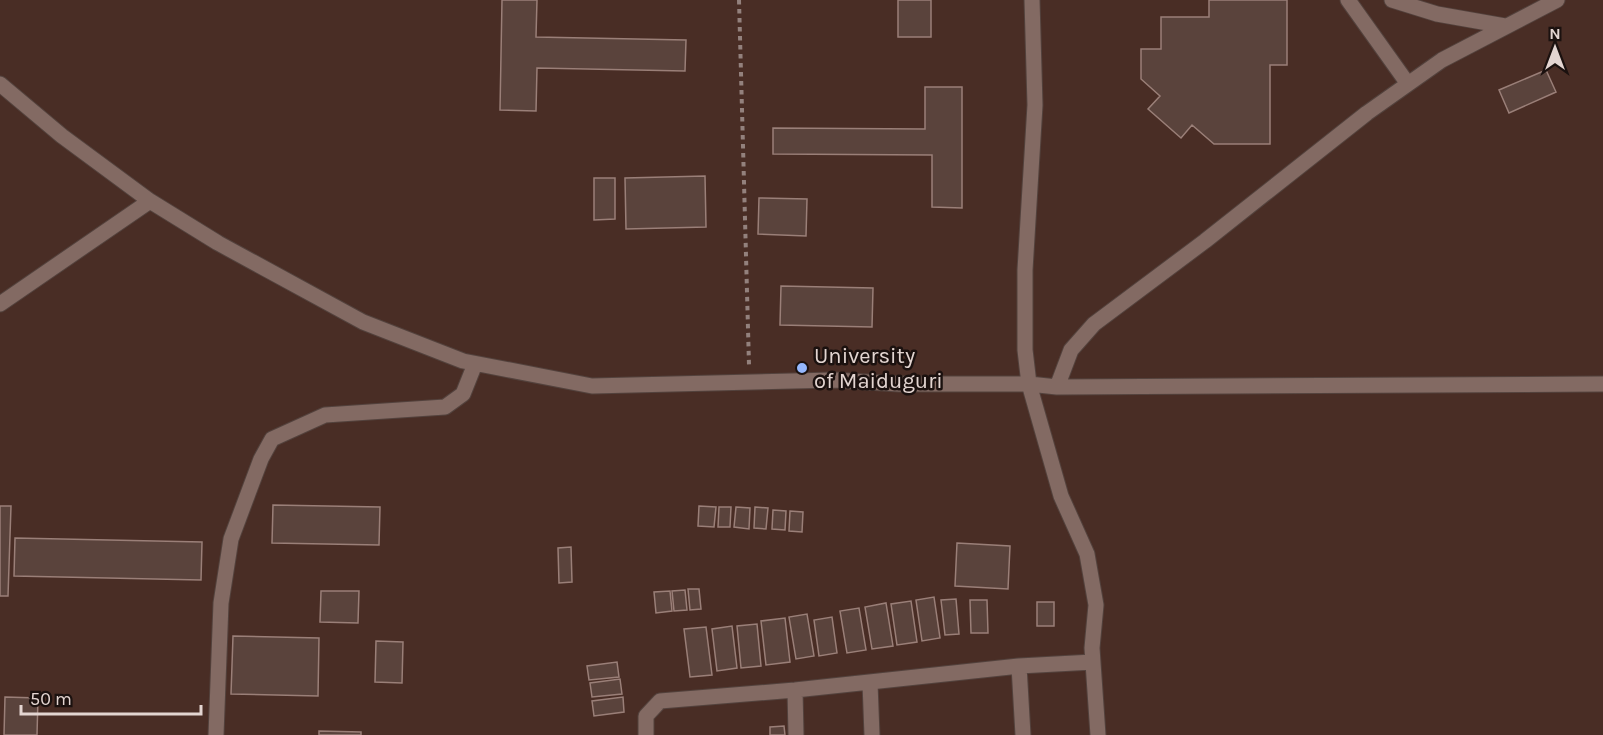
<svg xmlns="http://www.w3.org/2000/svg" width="1603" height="735" font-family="Karla,sans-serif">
  <rect width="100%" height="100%" fill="#3b2520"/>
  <path fill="#492d25" d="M0,0H1603V735H0Z"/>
  <path fill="#5a433c" stroke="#9a7f78" stroke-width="1.5" d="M502,0H537L536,37L686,40L685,71L537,68L536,111L500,110Z
    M898,0H931V37H898Z
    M1209,0H1287V65H1270V144H1214L1192,125L1181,138L1148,109L1160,96L1141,79V49H1161V17H1209Z
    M1546,70L1556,92L1509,113L1499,90Z
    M925,87H962V208L932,207V155L773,154V128L925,129Z
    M705,176L706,227L626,229L625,178Z
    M594,178H615V219L594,220Z
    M759,198L807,199L806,236L758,234Z
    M781,286L873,288L872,327L780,325Z
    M273,505L380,507L379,545L272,543Z
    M0,506H11L8,596H0Z
    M699,506L716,507L714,527L698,526Z
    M719,507H731L730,527H718Z
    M736,507L750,508L749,529L734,527Z
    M755,507L768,508L766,529L754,528Z
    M773,510L786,511L785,530L772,529Z
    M790,511L803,512L802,532L789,531Z
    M15,538L202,542L201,580L14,576Z
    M957,543L1010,546L1008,589L955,586Z
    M571,547L572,582L559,583L558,548Z
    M688,589H699L701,609L690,610Z
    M685,590L687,610L674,611L672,591Z
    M321,591H359L358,623L320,622Z
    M670,591L672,611L656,613L654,592Z
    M934,597L940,638L922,641L916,600Z
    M956,599L959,634L945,635L941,600Z
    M970,600H987L988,633H971Z
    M911,601L917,642L897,645L891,604Z
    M1037,602H1054V626H1037Z
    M886,603L893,646L872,649L865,607Z
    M859,608L866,650L847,653L840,611Z
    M807,614L814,656L796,659L789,617Z
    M832,617L837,653L819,656L814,620Z
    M785,618L790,662L766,665L761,621Z
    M757,624L761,666L741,668L737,626Z
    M732,626L737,668L717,671L712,629Z
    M706,627L712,675L690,677L684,629Z
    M233,636L319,638L318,696L231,694Z
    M376,641L403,642L402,683L375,682Z
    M617,662L619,677L589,680L587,666Z
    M620,679L622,694L592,697L590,683Z
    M5,697L38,698L37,735H4Z
    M623,697L624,712L594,716L592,701Z
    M784,726L785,735H770V727Z
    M319,731L361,732V735H319Z"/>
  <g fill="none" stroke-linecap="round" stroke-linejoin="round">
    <g stroke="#53423d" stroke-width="17">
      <path id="minor" d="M1032,0L1035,105L1025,270V350L1029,384L1061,496L1087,554L1096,605L1092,648L1098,735
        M1348,0L1408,84
        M1392,0L1437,14L1505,26
        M0,84L62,136L150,201L218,243L363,322L463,361L592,386L834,380L899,384H1029L1057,387L1603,384
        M0,304L150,201
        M1057,387L1071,350L1094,324L1205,241L1367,113L1442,60L1557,0
        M1019,666L1023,735
        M870,683L872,735
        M795,690L796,735
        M216,735L221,603L231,539L261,459L272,439L325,415L445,407L463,394L475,364
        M646,735V716L660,701L795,690L1019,666L1093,662"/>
    </g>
    <path stroke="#93817d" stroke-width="4" stroke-dasharray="4.5 4.5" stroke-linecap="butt" d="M739,0L749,365"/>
    <use href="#minor" stroke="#836a63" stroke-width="15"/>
  </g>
  <circle fill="#95b7fd" stroke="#1b110f" stroke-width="2" cx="802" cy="368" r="6"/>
  <g text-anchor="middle" stroke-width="5" stroke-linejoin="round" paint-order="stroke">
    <g font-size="22" fill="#e3d5d1" stroke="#1b110f" text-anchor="start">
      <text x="814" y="363">University<tspan x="814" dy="25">of Maiduguri</tspan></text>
    </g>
  </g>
  <g transform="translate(1555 48)" stroke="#1b110f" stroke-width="4.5" paint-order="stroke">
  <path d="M0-4.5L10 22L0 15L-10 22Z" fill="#e3d5d1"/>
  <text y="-9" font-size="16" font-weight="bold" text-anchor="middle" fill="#e3d5d1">N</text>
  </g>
  <path d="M21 705v9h180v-9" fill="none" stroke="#e3d5d1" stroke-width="3"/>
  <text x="30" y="705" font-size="18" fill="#e3d5d1" stroke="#1b110f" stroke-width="4.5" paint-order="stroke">50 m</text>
</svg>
